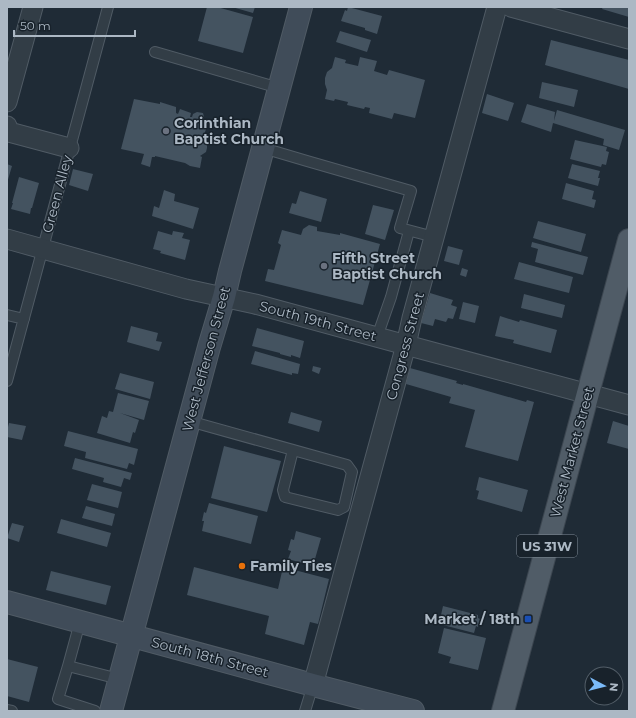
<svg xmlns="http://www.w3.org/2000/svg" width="636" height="718" font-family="Montserrat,sans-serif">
  <rect width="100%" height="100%" fill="#1f2b36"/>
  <path fill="#445360" d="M207,7H217L253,17L243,53L198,41Z
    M232,7H255L253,13Z
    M348,7L382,16L377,34L365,30V28L341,21L345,10L347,11Z
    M603,7H629V17L602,9Z
    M340,31L371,40L367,52L336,42Z
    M551,40L629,60V89L545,65Z
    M335,57L346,60L345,63L358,66L360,57L377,61L374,71L387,75L389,70L425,80L415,118L394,113L392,119L369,113L370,108L365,107L364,109L347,105L348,102L335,99L334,101L325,99L327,90L325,84V78L327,72L332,68Z
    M542,82L578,90L574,107L539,98Z
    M487,94L514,103L508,121L482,113Z
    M134,99L160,104V102L176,107V113L178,114L180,109L191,113L190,117H192L193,114L197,112L203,113L204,117V119L209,120L203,138L207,142V148L206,152L200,156L202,157L200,168L190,166L185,163L155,156V157H152L150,167L141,164L144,154L121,149Z
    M527,104L555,112L554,121L557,110L625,130L619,150L603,145L604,139L553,123L551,132L521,122Z
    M575,140L607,147L606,151L609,152L606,165L602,164L601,167L570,159Z
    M7,164L12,166L7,183Z
    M572,164L600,171L598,178H600L598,186L568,178Z
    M73,169L93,174L88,191L69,185Z
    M19,177L39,183L32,208H31L30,214L11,209L13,203H12Z
    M566,183L594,191L592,199L596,200L594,208L562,199Z
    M164,190L175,194L174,201L199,208L193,229L152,216L154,206L159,208Z
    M300,191L327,199L321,222L289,213L292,203L296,204Z
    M373,205L394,210L385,240L365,234Z
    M538,221L586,234L581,252L533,238Z
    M309,225L317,227V231L340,235V233L380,244L363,305L265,281L268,269L274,270L281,245L278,243L282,230L301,235L303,229Z
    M158,231L172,235L173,231L184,233L182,238L190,240L185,260L160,253L161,251L153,249Z
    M532,242L588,257L583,275L535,262L538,249L531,247Z
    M448,246L463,250L459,265L444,261Z
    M519,262L573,277L569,293L514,279Z
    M462,268L468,270L466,277L460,275Z
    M430,293L453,300L451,305L457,307L453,319L448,318L446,322L435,319L433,326L421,323Z
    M524,294L565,305L562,318L521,308Z
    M463,302L479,306L475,323L459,319Z
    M500,316L519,322L520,320L557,330L551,353L513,343L514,340L495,336Z
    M131,326L158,333L156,341L162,342L159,351L127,342Z
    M257,328L304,341L300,358L291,355V357L280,354V353L252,346Z
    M255,351L300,364L298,374L292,373V375L251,364Z
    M313,366L321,368L319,374L312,371Z
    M410,368L457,381L456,383L463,385V384L526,402L527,400L534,402L518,461L465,447L475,410L449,403L451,397L406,384Z
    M120,373L154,382L150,399L115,389Z
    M118,393L149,401L144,420L120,413L139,420L135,433L133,432L130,443L97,433L102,416L107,418L109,411L113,412Z
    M291,412L322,421L319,432L288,423Z
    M613,421L629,426V449L607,443Z
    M9,423L26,426L22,440L7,437V431Z
    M68,431L138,449L134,465L129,463L127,469L85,458L86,452L64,446Z
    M224,446L281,461L267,512L211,498Z
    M75,458L132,473L130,480L124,478L121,487L103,482L104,478L72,469Z
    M479,477L528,490L522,512L477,499L479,491L476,490Z
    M92,484L122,492L118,508L87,500Z
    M209,503L258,516L251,544L202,531L204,521H202L204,512L206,513Z
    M86,506L115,514L112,526L82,518Z
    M61,519L111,533L107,547L57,533Z
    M12,523L24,526L19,542L7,538Z
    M296,531L321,538L313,566L288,559L291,551L288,550L291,539L294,540Z
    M194,567L278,589L283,567L329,579L318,624L310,622L304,645L265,634L269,616L187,595Z
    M51,571L111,586L106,605L46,590Z
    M443,606L478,615V618L480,619L478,627L476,626L474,633L439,624Z
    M444,628L486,638L478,670L449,663L451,657L438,653Z
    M7,659L38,667L29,702L7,696Z"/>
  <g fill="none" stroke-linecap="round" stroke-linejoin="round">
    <g stroke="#505b65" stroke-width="12">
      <path id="lane" d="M155,52L279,88
        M263,148L307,161L411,191L400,228L434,237
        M7,315L24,319
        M377,337L391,297L409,231
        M7,381L108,7
        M189,421L347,465L352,472L344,507L338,510L285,497L283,490L293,450
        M68,666L80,622
        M7,710L12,711
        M95,711L58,699L68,666L119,679
        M305,711L313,685"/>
    </g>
    <g stroke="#505b65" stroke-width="21">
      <path id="street" d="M511,7L629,39
        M7,102L33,7
        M7,126L9,132L69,148
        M7,239L186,289L255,304L406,345L629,405
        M313,685L406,345L412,318L497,7"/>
    </g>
    <g stroke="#505b65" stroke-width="24">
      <path id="secondary" d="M7,602L313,685L413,711
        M111,711L209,347L224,297L230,271L301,7"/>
    </g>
    <g stroke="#3c4650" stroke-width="24">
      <path id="primary" d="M503,711C546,554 586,397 629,240"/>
    </g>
    <use href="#lane" stroke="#323d46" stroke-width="10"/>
    <use href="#street" stroke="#323d46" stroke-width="19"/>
    <use href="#secondary" stroke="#404c59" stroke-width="22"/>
    <use href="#primary" stroke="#505c67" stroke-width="22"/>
  </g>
  <g fill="#6b7280" stroke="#18222b" stroke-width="1.5">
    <circle cx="166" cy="131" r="4"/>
    <circle cx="324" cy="266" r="4"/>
  </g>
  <circle fill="#e8710a" stroke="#18222b" stroke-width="1.5" cx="242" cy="566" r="4"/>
  <rect fill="#1a4fb4" stroke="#18222b" stroke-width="1.5" x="524" y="615" width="8" height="8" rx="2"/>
  <g text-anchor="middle" stroke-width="3" stroke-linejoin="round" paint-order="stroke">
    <rect fill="#18222b" stroke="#808b96" stroke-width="1" x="517" y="535" width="60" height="22" rx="3"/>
    <g font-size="13" font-weight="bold" fill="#acb8c4">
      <text x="547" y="551">US 31W</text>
    </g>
    <g font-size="14" font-weight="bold" fill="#acb8c4" stroke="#18222b" text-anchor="start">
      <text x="174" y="128">Corinthian<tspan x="174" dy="16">Baptist Church</tspan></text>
      <text x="332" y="263">Fifth Street<tspan x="332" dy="16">Baptist Church</tspan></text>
      <text x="250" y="571">Family Ties</text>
      <text x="520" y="624" text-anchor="end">Market / 18th</text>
    </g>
    <g font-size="14" fill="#acb8c4" stroke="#18222b">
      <text transform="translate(57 194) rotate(-75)" y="5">Green Alley</text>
      <text transform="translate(318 321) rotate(15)" y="5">South 19th Street</text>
      <text transform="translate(405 346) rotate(-75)" y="5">Congress Street</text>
      <text transform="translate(206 359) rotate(-75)" y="5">West Jefferson Street</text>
      <text transform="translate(572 452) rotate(-75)" y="5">West Market Street</text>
      <text transform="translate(210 657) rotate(15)" y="5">South 18th Street</text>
    </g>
  </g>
  <rect width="636" height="718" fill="none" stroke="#acb8c4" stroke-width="16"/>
  <g transform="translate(604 686) rotate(97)"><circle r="19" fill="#18222b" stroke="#535e68"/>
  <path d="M0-3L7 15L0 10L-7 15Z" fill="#7bbbf9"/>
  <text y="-6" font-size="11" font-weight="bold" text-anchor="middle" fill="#acb8c4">N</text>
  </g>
  <path d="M14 30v6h121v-6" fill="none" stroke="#acb8c4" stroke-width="2"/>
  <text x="20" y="30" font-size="12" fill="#acb8c4" stroke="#18222b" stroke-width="3" paint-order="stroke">50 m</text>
</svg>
